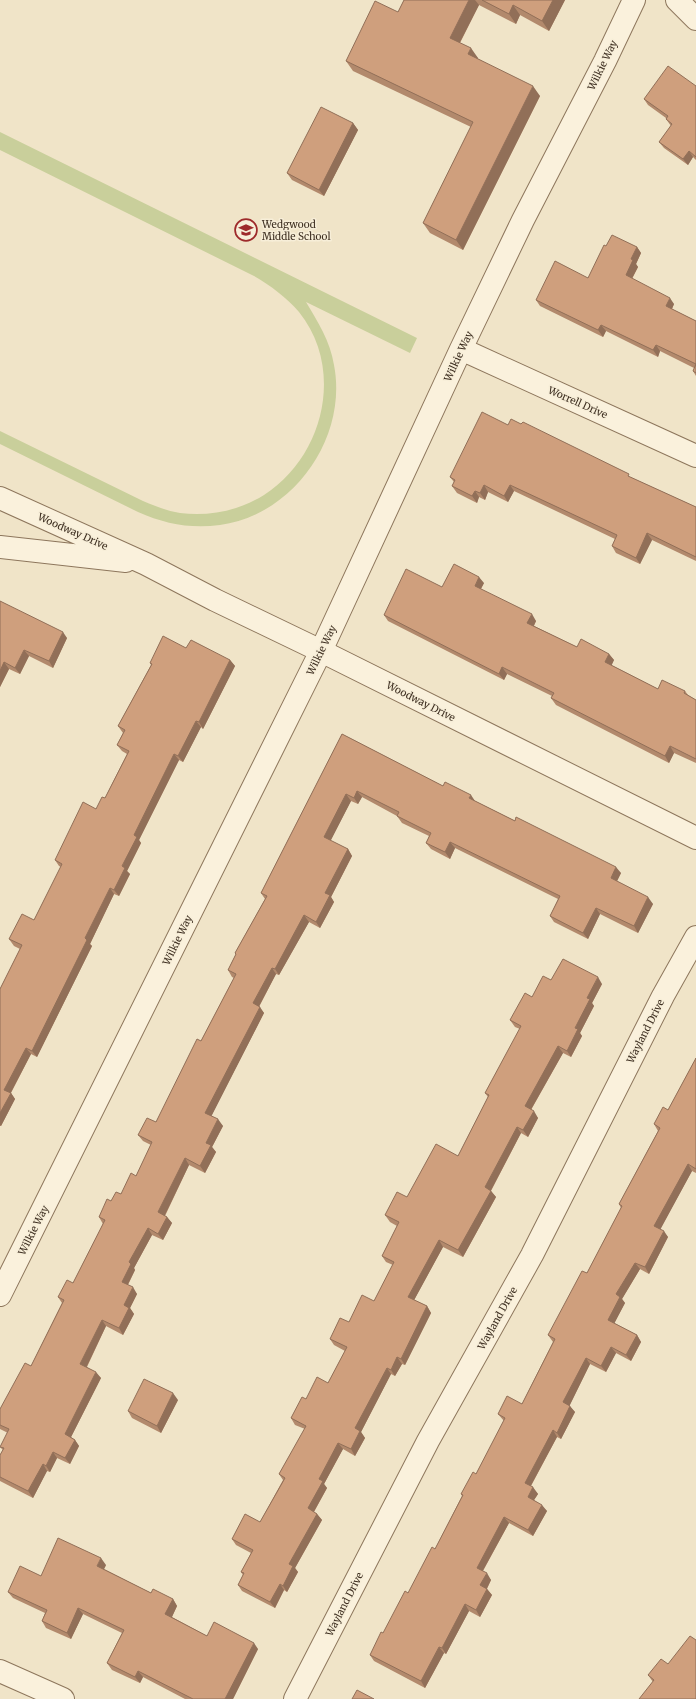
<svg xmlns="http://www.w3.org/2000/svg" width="696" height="1699" font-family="Merriweather,serif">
  <rect width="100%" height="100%" fill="#f0e4c8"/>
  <path fill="#c9cf9b" d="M0,132L417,338L410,353L306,302C318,322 330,341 334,365C348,437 294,515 220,525C191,529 165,524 138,512L0,444V431L143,501C155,506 167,511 180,513C210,517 240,510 264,495C324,457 345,369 299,312C286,297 271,286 254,276L0,150Z"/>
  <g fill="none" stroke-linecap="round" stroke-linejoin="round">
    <g stroke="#8d765c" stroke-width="24">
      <path id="minor" d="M677,0L696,19
        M461,349L696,456
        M0,1295L321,651L461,349L523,220L605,61L634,0
        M0,1671L63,1699
        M295,1699L428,1441L532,1255L663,996L696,937"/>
    </g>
    <g stroke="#8d765c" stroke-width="24">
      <path id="tertiary" d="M0,498L146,564L215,600L321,651L696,838
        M0,547L126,561"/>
    </g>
    <use href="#minor" stroke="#faf1dc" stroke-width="22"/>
    <use href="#tertiary" stroke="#faf1dc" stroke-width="22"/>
  </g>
  <path fill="#b2896c" d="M404,0H565L549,31L520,15L516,24L479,5L460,43L478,58H477L540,96L463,250L430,233L423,223L471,127L353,71L346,61L398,12Z
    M696,86V160L693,157L688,165L664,148L659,142L671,126L666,119V118L648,105L644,99Z
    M353,123L358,130L324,196L292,180L287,173Z
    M606,246L637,247L641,253L636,264L638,267L632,279L674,304L672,309L696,321V376L693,371L694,368L660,351L658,357L606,331L603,337L540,306L536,300L588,278Z
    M508,425L630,477L696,507V561L652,540L640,564L616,553L612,546L615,539L514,491L508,502L488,492L485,500L479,497L477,503L457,493L452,486L454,482L450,477Z
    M484,583L481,589L536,621L534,626L577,647L609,654L614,660L611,665L658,689L685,691L688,695L696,700V763L674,753L669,763L556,705L551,698L552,696L507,674L504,680L388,621L384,615L442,587Z
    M0,601L67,638L53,668L29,656L20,674L9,669L0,687Z
    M186,648L230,660L235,666L203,729L201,727L183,762L179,760L139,840L141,843L127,871L130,874L119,896L114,894L90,944L92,946L37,1057L31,1054L11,1093L15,1099L1,1126H0V989L20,949L14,946L9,939L34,920L61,867L59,866L55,860L105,798L127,754L122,751L117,745L123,733L118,726L151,665L150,663Z
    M342,734L443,786L475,801L621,873L617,881L653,904L638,933L600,914L588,939L554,922L550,916L558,899L455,848L450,859L431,849L426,843L429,836L402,823L397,816L362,797L358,804L351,801L330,841L348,849L352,856L331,897L334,902L320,928L309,922L279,975L276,974L259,1007L264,1013L211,1116L223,1126L212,1147L216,1152L205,1173L189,1165L165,1216L167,1217L172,1223L163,1240L152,1235L134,1268L135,1270L128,1285L137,1294L130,1308L134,1314L123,1335L106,1326L87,1367L101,1378L71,1437L75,1440L79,1446L70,1464L57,1458L50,1472L47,1471L33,1498L0,1481V1455L3,1450L0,1447L8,1433L0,1429V1409L31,1366L62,1303L58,1297L73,1283L103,1224L99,1217L111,1201L121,1194L136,1176L151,1145L143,1141L138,1135L156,1122L201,1041L234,978L232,977L228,970L236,954L235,953L265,899L261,893Z
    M551,980L602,984L592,1003L594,1006L580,1033L582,1036L571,1057L563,1053L531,1110L538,1118L528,1137L521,1133L491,1191L496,1197L463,1257L443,1247L414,1300L427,1306L431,1313L405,1365L402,1364L395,1376L391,1374L361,1432L365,1438L355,1456L343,1449L324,1484L327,1488L314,1512L317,1514L322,1520L295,1568L298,1572L287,1592L284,1590L275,1608L242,1591L238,1585L243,1575L241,1572L251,1553L236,1545L232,1539L260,1522L283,1480L279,1474L305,1429L295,1425L291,1418L306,1399L328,1383L345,1351L334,1345L330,1339L349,1322L374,1301L393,1265L386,1262L382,1256L397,1226L390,1222L385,1215L458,1156L488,1097L485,1093L520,1029L515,1027L510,1020L532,997Z
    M696,1058V1173L692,1171L660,1229L668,1237L649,1274L640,1269L622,1299L625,1303L614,1323L637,1335L641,1342L631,1361L616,1353L606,1372L590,1364L569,1406L575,1412L561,1439L557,1437L531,1486L538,1494L534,1500L547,1511L533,1536L509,1523L483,1571L491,1580L487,1589L492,1595L480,1617L469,1611L446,1654L444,1653L425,1688L374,1661L370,1655L435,1549L462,1496L461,1494L476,1474L504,1421L498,1414L522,1404L553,1342L548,1335L587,1273L621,1208L619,1204L658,1131L654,1124L668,1110Z
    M178,1400L161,1433L132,1418L128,1411Z
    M106,1565L104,1569L151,1593L173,1599L177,1606L172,1617L207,1636L258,1649L233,1699H185L143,1677L140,1683L112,1670L107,1663L122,1633L83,1614L71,1639L46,1628L42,1621L45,1613L13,1598L8,1592L41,1576Z
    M668,1664L653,1682L648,1675Z"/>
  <path fill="#916f58" d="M469,0H475L479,5L457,48L450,38Z
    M553,0H565L549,31L542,21Z
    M513,5L520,15L516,24L509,14Z
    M471,48L478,58L475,64L468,54Z
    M533,86L540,96L463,250L456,240Z
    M353,123L358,130L324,196L319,190Z
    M689,151L693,157L688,165L683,159Z
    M637,247L641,253L636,264L638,267L630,282L626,275L631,259Z
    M670,298L674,304L670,313L666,306Z
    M601,325L606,331L603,337L598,330Z
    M656,345L660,351L658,357L653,350Z
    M484,485L488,492L485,500L480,493Z
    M510,485L514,491L508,502L504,496Z
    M475,491L479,497L477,503L472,496Z
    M647,533L652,540L640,564L636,558Z
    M479,577L484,583L479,592L475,586Z
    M532,614L536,621L532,629L527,623Z
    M63,632L67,638L53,668L49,661Z
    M24,650L29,656L20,674L15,668Z
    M609,654L614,660L610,669L605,662Z
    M230,660L235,666L203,729L199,722Z
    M4,662L9,669L0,687V671Z
    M502,667L507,674L504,680L499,674Z
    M196,721L201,727L183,762L178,756Z
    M670,746L674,753L669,763L665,756Z
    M174,754L179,760L139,840L141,843L127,871L130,874L119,896L114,890L134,835Z
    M357,791L362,797L358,804L354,798Z
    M346,794L351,801L329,844L324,837Z
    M471,795L475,801L474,805L469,798Z
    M450,842L455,848L450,859L445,852Z
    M348,849L352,856L331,897L334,902L320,928L316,922L325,893Z
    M616,867L621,873L615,885L611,878Z
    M110,888L114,894L90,944L92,946L37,1057L32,1051L85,938Z
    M648,897L653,904L638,933L634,926Z
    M596,908L600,914L588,939L583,933Z
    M304,915L309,922L279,975L275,969Z
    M272,968L276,974L257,1010L253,1003Z
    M598,977L602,984L592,1003L594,1006L580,1033L582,1036L571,1057L567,1051L587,998Z
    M260,1007L264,1013L210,1119L205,1113Z
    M558,1046L563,1053L529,1113L525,1106Z
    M26,1048L31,1054L9,1096L4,1090Z
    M11,1093L15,1099L1,1126L0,1125V1113Z
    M534,1111L538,1118L528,1137L523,1130Z
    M218,1119L223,1126L212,1147L216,1152L205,1173L200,1166L206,1143Z
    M517,1127L521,1133L489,1194L485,1187Z
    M185,1158L189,1165L163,1219L158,1212Z
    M688,1164L692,1171L659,1232L654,1226Z
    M491,1191L496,1197L463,1257L458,1250Z
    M167,1217L172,1223L163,1240L158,1234Z
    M148,1228L152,1235L134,1268L135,1270L126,1288L122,1282L129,1262Z
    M664,1231L668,1237L649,1274L645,1267Z
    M439,1240L443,1247L412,1304L408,1297Z
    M635,1263L640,1269L622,1299L625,1303L613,1326L608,1320L616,1294Z
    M133,1287L137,1294L130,1308L134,1314L123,1335L119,1328L124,1305Z
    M427,1306L431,1313L405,1365L401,1359Z
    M102,1320L106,1326L85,1370L80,1364Z
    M637,1335L641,1342L631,1361L626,1355Z
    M611,1347L616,1353L606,1372L601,1366Z
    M397,1357L402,1364L395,1376L391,1370Z
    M586,1358L590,1364L568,1409L563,1402Z
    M387,1368L391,1374L361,1432L365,1438L355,1456L351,1449L355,1428Z
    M96,1372L101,1378L69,1441L65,1434Z
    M173,1393L178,1400L161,1433L157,1426Z
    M570,1406L575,1412L561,1439L557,1433Z
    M553,1430L557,1437L529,1489L525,1483Z
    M75,1440L79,1446L70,1464L65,1458Z
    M338,1443L343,1449L324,1484L327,1488L312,1515L308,1508L319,1479Z
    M53,1452L57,1458L50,1472L46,1466Z
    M43,1464L47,1471L33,1498L28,1491Z
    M533,1487L538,1494L532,1503L528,1497Z
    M542,1505L547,1511L533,1536L528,1530Z
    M317,1514L322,1520L295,1568L298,1572L287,1592L283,1586L289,1564Z
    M504,1517L509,1523L481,1574L477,1568Z
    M101,1558L106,1565L102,1573L97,1566Z
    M487,1573L491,1580L485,1592L480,1585Z
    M280,1584L284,1590L275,1608L270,1602Z
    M487,1589L492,1595L480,1617L476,1610Z
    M173,1599L177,1606L170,1621L165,1614Z
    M465,1604L469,1611L446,1654L442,1648Z
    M78,1608L83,1614L71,1639L67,1633Z
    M254,1643L258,1649L233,1699H225Z
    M439,1647L444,1653L425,1688L421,1681Z
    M138,1671L143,1677L140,1683L135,1677Z"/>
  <path fill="#cf9f7d" stroke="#916f58" d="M404,0H469L450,38L471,48L468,54L533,86L456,240L423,223L473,122L346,61L375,1L398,12Z
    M482,0H553L542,21L513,5L509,14Z
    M668,66L696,86V157L689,151L683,159L659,142L672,124L666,119L668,116L644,99Z
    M321,107L353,123L319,190L287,173Z
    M612,235L637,247L631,259L633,260L626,275L670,298L666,306L696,321V364L656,345L653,350L601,325L598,330L536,300L555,261L588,278L604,245L606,246Z
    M696,364V373L693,371Z
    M482,412L508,425L511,419L521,424L523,422L629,474L628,476L696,507V557L647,533L636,558L612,546L617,535L510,485L504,496L484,485L480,493L475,491L472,496L452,486L455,480L450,477Z
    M454,564L479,577L475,586L532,614L527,623L577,647L581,639L609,654L605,662L658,689L662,680L685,691L684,693L696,700V759L670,746L665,756L551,698L554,693L502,667L499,674L384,615L406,569L442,587Z
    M0,601L63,632L49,661L24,650L15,668L4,662L0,671Z
    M163,636L186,648L191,640L230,660L199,722L196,721L178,756L174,754L134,835L137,837L122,866L125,868L114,890L110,888L85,938L87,940L32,1051L26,1048L4,1090L11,1093L0,1113V989L22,945L9,939L22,914L34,920L62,864L55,860L83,802L96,809L102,797L105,798L129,751L117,745L125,730L118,726L152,664L150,663Z
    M342,734L443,786L445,782L471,795L469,798L515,821L516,817L616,867L611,878L648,897L634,926L596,908L583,933L550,916L560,896L450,842L445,852L426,843L431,833L397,816L399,812L357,791L354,798L346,794L324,837L348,849L325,893L330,895L316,922L304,915L275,969L272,968L253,1003L260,1007L205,1113L218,1119L206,1143L211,1145L200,1166L185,1158L158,1212L167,1217L158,1234L148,1228L129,1262L131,1264L122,1282L133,1287L124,1305L129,1308L119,1328L102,1320L80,1364L96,1372L65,1434L75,1440L65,1458L53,1452L46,1466L43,1464L28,1491L0,1477V1455L4,1448L0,1447L9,1429L0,1425V1409L25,1363L31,1366L64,1300L58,1297L67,1280L73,1283L105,1220L99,1217L107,1199L111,1201L116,1192L121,1194L131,1173L136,1176L152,1142L138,1135L147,1118L156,1122L197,1039L201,1041L236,974L228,970L236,954L235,953L267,896L261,893Z
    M563,959L598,977L587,998L590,999L575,1028L578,1029L567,1051L558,1046L525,1106L534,1111L523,1130L517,1127L485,1187L491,1191L458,1250L439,1240L408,1297L427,1306L401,1359L397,1357L391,1370L387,1368L355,1428L360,1431L351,1449L338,1443L319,1479L323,1481L308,1508L317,1514L289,1564L293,1566L283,1586L280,1584L270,1602L238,1585L244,1573L241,1572L253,1550L232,1539L245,1514L260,1522L285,1478L279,1474L306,1426L291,1418L302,1397L306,1399L317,1377L328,1383L347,1347L330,1339L340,1318L349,1322L362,1295L374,1301L394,1262L382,1256L399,1222L385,1215L397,1192L407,1197L436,1144L458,1156L489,1095L485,1093L521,1026L510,1020L525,993L532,997L543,976L551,980Z
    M696,1058V1169L688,1164L654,1226L664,1231L645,1267L635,1263L616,1294L620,1297L608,1320L637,1335L626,1355L611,1347L601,1366L586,1358L563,1402L570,1406L557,1433L553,1430L525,1483L533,1487L528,1497L542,1505L528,1530L504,1517L477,1568L487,1573L480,1585L487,1589L476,1610L465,1604L442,1648L439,1647L421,1681L370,1655L381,1632L383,1633L405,1591L408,1593L432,1547L435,1549L463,1495L461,1494L473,1472L476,1474L505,1418L498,1414L507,1396L522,1404L555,1339L548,1335L582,1271L587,1273L622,1206L619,1204L660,1128L654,1124L663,1107L668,1110Z
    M144,1379L173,1393L157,1426L128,1411Z
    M58,1538L101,1558L97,1566L151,1593L153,1589L173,1599L165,1614L207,1636L214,1622L254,1643L225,1699H193L138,1671L135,1677L107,1663L124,1630L78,1608L67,1633L42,1621L47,1610L8,1592L20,1566L41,1576Z
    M690,1636L696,1640V1699H639L654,1680L648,1675L661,1659L668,1664Z
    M357,1690L374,1699H352Z"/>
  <defs>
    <g id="school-ring" transform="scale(1.15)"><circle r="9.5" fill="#f7eed8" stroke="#9e2a2b" stroke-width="1.5"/><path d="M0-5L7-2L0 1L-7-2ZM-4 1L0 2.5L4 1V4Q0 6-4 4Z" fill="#9e2a2b"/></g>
  </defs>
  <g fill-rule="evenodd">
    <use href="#school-ring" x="246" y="230"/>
  </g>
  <g text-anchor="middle" stroke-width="3" stroke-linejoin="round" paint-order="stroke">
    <g font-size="10" fill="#3d2e20" stroke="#f7eed8">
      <text transform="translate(602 65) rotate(-64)" y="4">Wilkie Way</text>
      <text transform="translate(458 356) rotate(-65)" y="4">Wilkie Way</text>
      <text transform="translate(578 402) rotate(24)" y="4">Worrell Drive</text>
      <text transform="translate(73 531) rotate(24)" y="4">Woodway Drive</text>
      <text transform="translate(321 650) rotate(-64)" y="4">Wilkie Way</text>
      <text transform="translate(421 701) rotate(27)" y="4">Woodway Drive</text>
      <text transform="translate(177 940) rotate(-64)" y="4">Wilkie Way</text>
      <text transform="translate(645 1031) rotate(-63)" y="4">Wayland Drive</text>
      <text transform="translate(33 1230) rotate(-63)" y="4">Wilkie Way</text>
      <text transform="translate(497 1318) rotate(-61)" y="4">Wayland Drive</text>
      <text transform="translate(344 1604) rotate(-63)" y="4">Wayland Drive</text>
    </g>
    <g font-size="10" fill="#3d2e20" stroke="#f7eed8" text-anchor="start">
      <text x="262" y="228">Wedgwood<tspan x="262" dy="12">Middle School</tspan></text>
    </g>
  </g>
</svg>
